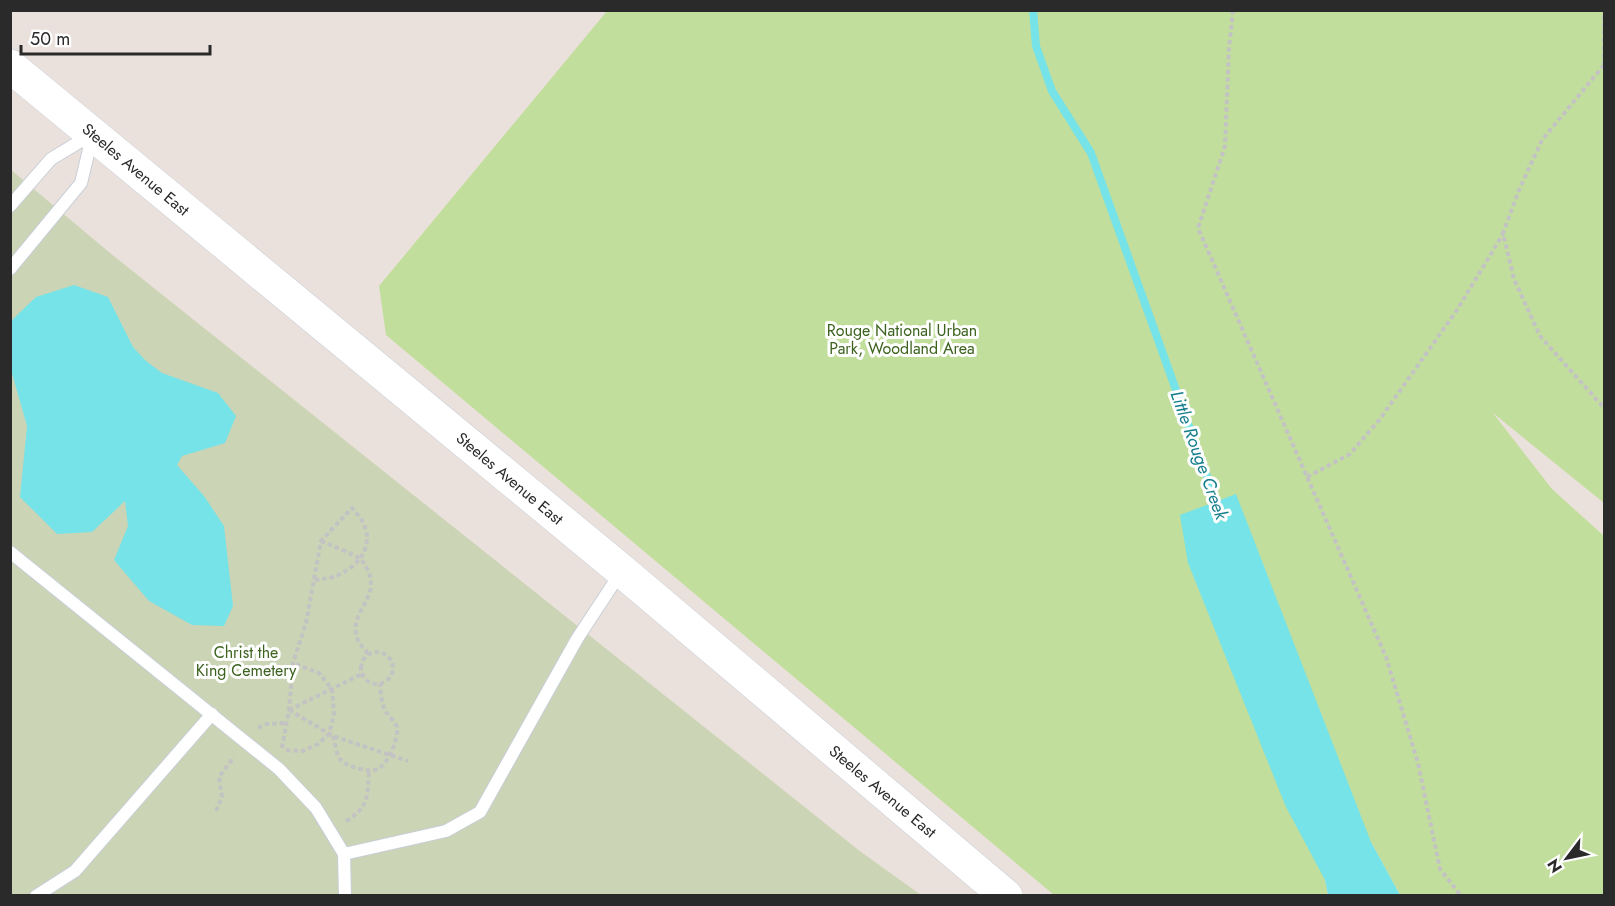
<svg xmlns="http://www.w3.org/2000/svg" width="1615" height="906" font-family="Jost,sans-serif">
  <rect width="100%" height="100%" fill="#ebe1dc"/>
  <path fill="#c2de9c" d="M607,11H1604V503L1493,413L1552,489L1604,536V895H1400L1371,842L1325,880L1328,895H1054L386,335L379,286Z"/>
  <path fill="#cbd4b5" d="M10,169L110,253L861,852L921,895H11Z"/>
  <path fill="#75e3e7" d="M74,285L108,297L133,347L146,361L162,373L218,393L236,416L225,443L182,456L177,465L204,496L224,526L233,606L224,626L192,625L149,601L114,560L128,526L125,501L92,532L57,534L20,497L27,426L11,370V321L36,297Z
    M1236,494L1371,842L1400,895H1328L1325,880L1286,807L1188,563L1180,515Z"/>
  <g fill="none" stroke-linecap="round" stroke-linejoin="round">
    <path stroke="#75e3e7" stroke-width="8" d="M1033,10L1036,46L1052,91L1091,153L1219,510"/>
    <g stroke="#c8ced7" stroke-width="14">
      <path id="lane" d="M10,206L51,159L89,136
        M10,269L81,183L92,137
        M10,552L279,769L316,808L344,854L345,896
        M344,854L446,831L480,812L577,639L621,572
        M36,896L75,871L212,714"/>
    </g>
    <g stroke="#c8ced7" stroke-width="34">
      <path id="secondary" d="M10,66L622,571L1006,896"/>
    </g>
    <path stroke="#c3c3c3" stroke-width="4" stroke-dasharray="4.5 3" stroke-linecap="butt" d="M1233,10L1229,48L1225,146L1198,228L1386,657L1418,763L1440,869L1461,896
      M1604,65L1542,140L1519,190L1503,233L1514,279L1540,336L1604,408
      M1604,65V10
      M1307,477L1350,454L1380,419L1457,310L1503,234
      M321,541C330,545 354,554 360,559C365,563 368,570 370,576C376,599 352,612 356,634C357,642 364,648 368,654
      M361 668a16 16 0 1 1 32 0a16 16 0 1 1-32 0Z
      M289,710L333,736L408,761
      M289,710L362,674
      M258,728L267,724L286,723
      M333,736C335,743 336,753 340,759C346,767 369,773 378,769C388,764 399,738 397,727C395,722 389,716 386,712C381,703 381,694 380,684
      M282,748L289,710L293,663L306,623L321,541L352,508C357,514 363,520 365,527C373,551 355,569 333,577C327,579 321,579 314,580
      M286,750L303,751L318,744L329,734L334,715L332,689L319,673L293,663
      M216,811L222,797L219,777L234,757
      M346,821C369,808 368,794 369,770"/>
    <use href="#lane" stroke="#fff" stroke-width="12"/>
    <use href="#secondary" stroke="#fff" stroke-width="33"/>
  </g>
  <g text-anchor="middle" stroke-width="6" stroke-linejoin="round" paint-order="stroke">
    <g font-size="16" fill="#2a2a2a" stroke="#fff">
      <text transform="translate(136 169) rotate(40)" y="6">Steeles Avenue East</text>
      <text transform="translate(510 478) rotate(40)" y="6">Steeles Avenue East</text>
      <text transform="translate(883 791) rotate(40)" y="6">Steeles Avenue East</text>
    </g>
    <g font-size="16" fill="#3c621e" stroke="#fff">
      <text x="902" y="336">Rouge National Urban<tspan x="902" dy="18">Park, Woodland Area</tspan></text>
      <text x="246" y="658">Christ the<tspan x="246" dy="18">King Cemetery</tspan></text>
    </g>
    <g font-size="18" font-style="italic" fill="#157e8c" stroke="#fff">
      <text transform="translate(1199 455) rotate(70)" y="6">Little Rouge Creek</text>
    </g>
  </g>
  <rect width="1615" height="906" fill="none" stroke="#2a2a2a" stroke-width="24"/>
  <g transform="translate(1567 858) rotate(238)" stroke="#ffffff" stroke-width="4.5" paint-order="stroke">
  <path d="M0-4.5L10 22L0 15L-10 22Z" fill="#2a2a2a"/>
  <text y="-9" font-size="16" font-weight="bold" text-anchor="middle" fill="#2a2a2a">N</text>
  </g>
  <path d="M21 45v9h189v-9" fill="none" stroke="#2a2a2a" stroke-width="3"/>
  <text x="30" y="45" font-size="18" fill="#2a2a2a" stroke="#ffffff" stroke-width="4.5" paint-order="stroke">50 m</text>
</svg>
